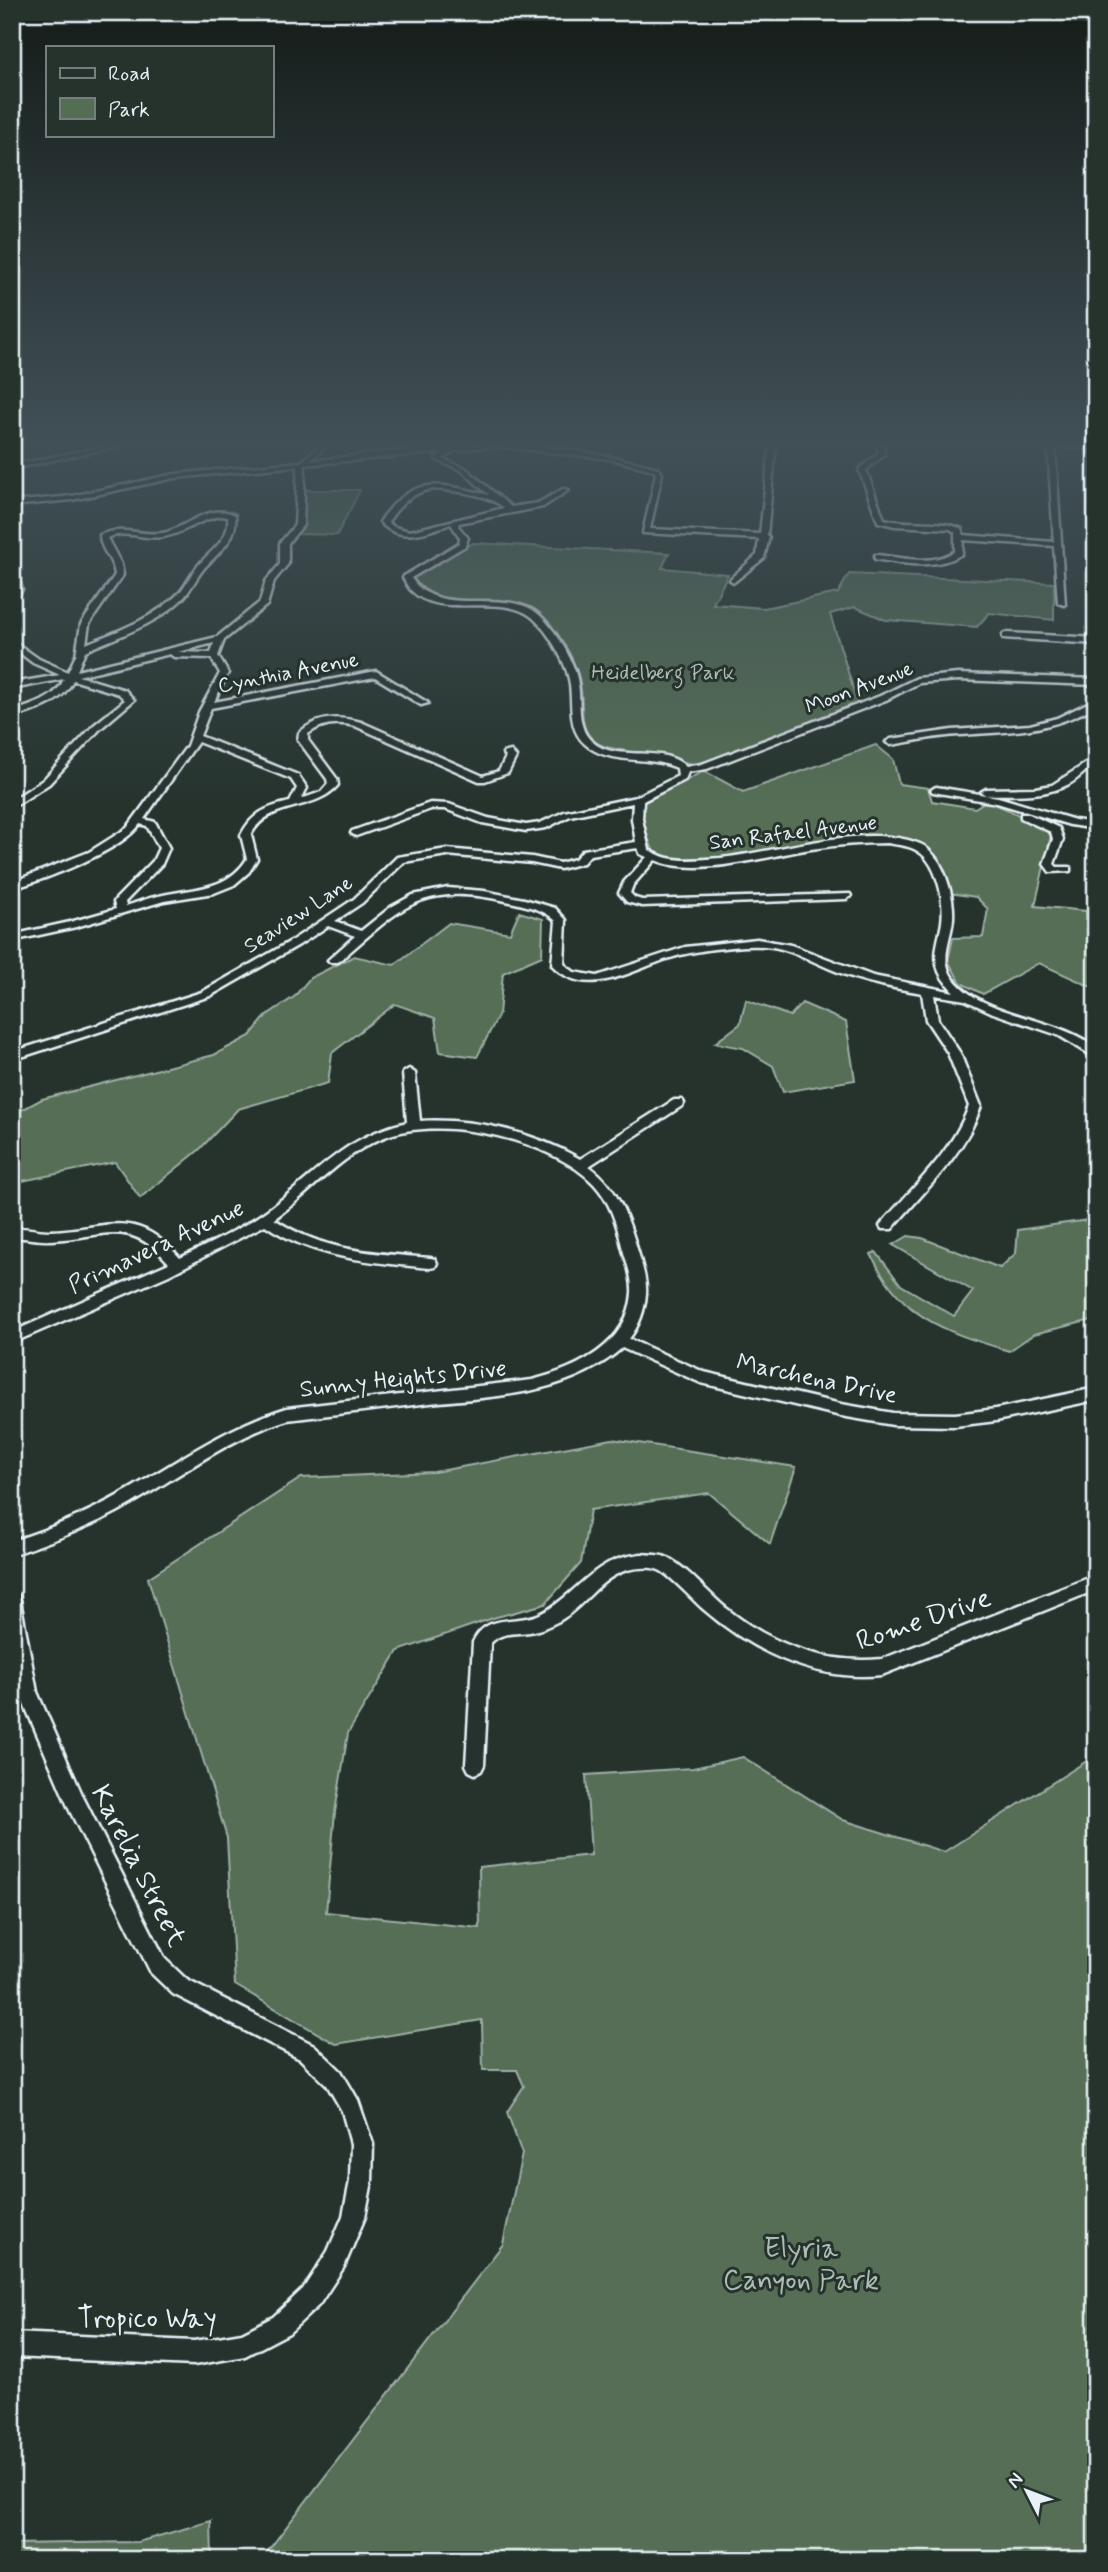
<svg xmlns="http://www.w3.org/2000/svg" width="1108" height="2572" font-family="Mynerve,sans-serif">
  <rect width="100%" height="100%" fill="#26332d"/>
  <filter id="ink" filterUnits="userSpaceOnUse"><feTurbulence type="fractalNoise" baseFrequency=".0143" numOctaves="2"/><feDisplacementMap in="SourceGraphic" scale="14" xChannelSelector="R" yChannelSelector="G"/><feConvolveMatrix kernelMatrix="1 2 1 2 8 2 1 2 1" color-interpolation-filters="sRGB"/></filter>
  <g filter="url(#ink)">
    <path fill="#546e54" stroke="#9eb0a6" stroke-width="2" d="M304,490H360L337,535L298,534L304,526Z
      M473,543L669,553L662,568L728,574L713,604L764,608L838,593L849,574L1054,583V620L989,613L977,627L886,620L855,607L830,614L858,704L721,756L698,764L688,763L606,747C572,735 587,705 579,678C573,656 556,630 540,614C513,587 449,612 425,595C420,591 415,583 411,578Z
      M876,745L893,759L899,784L928,788L932,801L975,808L984,802C1001,804 1038,824 1051,835L1035,906L1086,911L1087,926L1096,940V989L1039,963L983,994L961,983L948,961L953,938L983,937L988,909L976,897L949,893L932,851C876,816 753,858 687,861C676,862 665,857 655,855L641,820L643,803L704,771L743,792Z
      M519,912L543,919L542,956L503,973L499,1014L477,1057L440,1052L435,1018L395,1004L332,1053L328,1083L238,1109L199,1150L140,1198L115,1162L12,1183V1115L42,1099L214,1055L250,1036L267,1015L294,997L310,978L354,956L394,965L449,923L510,933Z
      M746,1000L790,1016L802,1003L846,1022L855,1080L783,1092L773,1066L743,1048L715,1043L740,1024Z
      M1096,1219V1319L1034,1334L1009,1351C944,1331 902,1319 871,1254L876,1252L901,1285L954,1316L973,1291L893,1245L908,1236L922,1238L1000,1268L1016,1253L1018,1230Z
      M612,1439L796,1467L770,1544L709,1493L590,1510L581,1563L545,1604L493,1618L398,1651L348,1733L335,1812L326,1912L480,1928L479,1867L591,1855L586,1775L693,1768L743,1757L843,1820L944,1852L1096,1755V2560H261L503,2244L522,2154L507,2112L524,2086L517,2070H483L482,2020L336,2044L235,1985L227,1838L148,1578L301,1478L434,1472Z
      M211,2521L212,2560H12V2544L138,2542Z"/>
    <g fill="none" stroke-linecap="round" stroke-linejoin="round">
      <g stroke="#e8f1f8" stroke-width="5">
        <path id="minor" d="M111,445H124L12,469V465Z
          M320,445H327L310,461C364,455 418,447 471,445C534,442 598,452 658,468L662,474L650,529L760,534L770,445H776L767,535L769,537L764,558L734,582L730,580L731,578L757,555L759,539L643,533L656,474L653,470L611,459L494,446L454,451L443,459L465,468L511,507L538,503L563,489L569,490L543,507L459,523L458,526L468,538L465,546L411,578C437,617 494,590 531,609C550,619 576,662 578,684C581,701 577,721 587,736C610,767 661,741 686,767L702,764L880,696L917,678L958,674L1096,679V685L958,680L919,683L886,700L707,769L688,772L685,780L643,801L642,819L649,850C655,853 662,857 668,858C685,862 704,859 721,858C778,852 866,822 920,844C928,847 934,855 939,862C948,878 954,899 953,918C952,936 940,957 951,975C979,1018 1056,1015 1096,1048V1058L1058,1035L993,1013L965,1000L934,995L938,1020L960,1053L981,1106C965,1154 924,1191 892,1229H882L880,1226L882,1223C913,1187 953,1151 969,1106L948,1053L926,1020L922,993C894,988 865,983 838,972C817,964 796,951 773,947C754,944 733,947 714,949C698,951 682,954 667,959C630,971 585,1000 552,965L556,921C543,908 523,905 506,901C417,881 400,910 338,962H330L328,960L355,936L328,926L299,945L210,996L12,1060V1052L202,992L291,941L354,899L397,857L447,849L532,857L560,863L575,859L583,850L636,842L632,819L633,803L570,816L546,828L526,831L482,823L445,809H431L356,836L351,833L352,831L430,803L449,804L488,818L526,825L540,823L564,812L636,797L678,776L677,768C649,755 609,766 585,744C566,727 574,701 569,679C565,659 543,622 526,613C494,595 438,618 412,591C408,588 406,582 403,578L404,576L459,543L460,538L451,524C427,532 400,544 380,522C412,474 439,483 489,495L461,470L436,460V458L444,452L305,465L303,525L288,543V564L274,581L267,605L224,640L218,656L228,673L214,702L376,671L428,703L421,705L375,677L211,708L200,736L298,775L307,788L301,799L321,792L328,784L327,779L298,740L299,733C317,716 339,716 361,722L483,776L499,771L506,757L503,753L511,751L516,757L508,773L485,781H479L355,726C337,722 323,723 308,734V740L337,779L338,785C314,813 268,800 251,835L257,859L249,872L234,885L214,893L164,901L76,927L12,941V935L70,922L116,909L114,902L115,900L153,861L159,848L147,826L140,824C120,852 46,879 12,889V882L89,852L127,828L187,746L199,712L220,673L211,658L174,657L170,654L78,676L125,690L134,700L100,729L49,784L12,808V800L43,780L94,725L125,700L119,694L73,680C62,704 36,710 12,718V712C33,704 55,700 64,679L12,689V683L60,675L33,663L12,647V640L39,659L68,672L76,655L81,624L115,575C114,560 100,550 100,535C123,524 144,538 167,532C189,525 211,503 235,515C238,538 221,550 207,565C198,574 193,586 185,596C159,624 119,636 85,651L77,671L217,637L260,602L266,581L280,564V543L295,525L298,466L175,478L72,500L12,506V502L72,496L175,474L301,462ZM432,489C455,491 487,493 504,508L410,531L394,527L388,522C400,504 411,493 432,489ZM222,516L228,517C230,537 215,548 202,561C193,570 188,582 180,592C155,618 118,631 86,644L89,624L123,575L121,564L107,538C125,529 144,540 163,537C184,534 201,518 222,516ZM214,643L211,653L178,652ZM198,742L291,779L297,788L290,802C267,807 252,813 241,835L247,859C227,890 196,888 163,895C151,897 138,902 126,906L125,902L162,864L169,848L155,822L144,819ZM888,843C896,845 906,845 914,849C937,859 945,900 942,922C940,936 934,950 937,965C939,976 947,984 954,992L873,976L791,945L757,939L685,947L597,976L574,972L564,964L566,920L555,908L524,899L484,891L448,888L413,895L391,907L361,931L335,921L362,903L404,862L447,855L532,863L560,869L583,863L590,855L638,848L640,854L647,857L624,882L619,893L627,902L642,906L846,899L851,896L850,894L642,900L635,898L630,893L633,885L655,860C697,878 767,856 811,849C837,845 862,843 888,843Z
          M878,445H884V455L866,470L884,519C909,526 939,518 962,529L963,535L1054,542L1048,447L1045,445H1096V449L1055,447L1065,605L1058,603L1054,546L963,540L962,554C937,570 903,564 875,559V555H878C903,558 933,566 955,551V532L950,529L895,526L878,522L859,469L878,454Z
          M12,567L16,569L22,590L12,603L14,590Z
          M1006,633L1096,638V644L1003,638V634Z
          M1096,699V706C1047,733 1014,731 960,735C937,736 914,741 891,745L886,742L891,739L952,730L1030,725L1057,718Z
          M1096,757V764C1086,769 1079,779 1069,784C1044,798 1013,794 986,795L981,792L986,789L1036,788L1052,785Z
          M936,787L998,797L1075,820L1096,823V829L1070,825L997,803L933,792L931,790Z
          M1021,814H1029L1059,828L1063,839L1054,864L1057,867H1070V871L1050,872L1044,864L1053,839L1051,832L1021,818Z
          M409,1069L415,1073L420,1121C473,1118 534,1132 580,1159L674,1100H682L684,1103L682,1106L589,1166C619,1187 629,1221 639,1255C642,1267 647,1280 646,1293C645,1310 639,1326 629,1339L704,1372L841,1404L893,1413L955,1414L996,1409L1096,1388V1400L996,1421L955,1426L893,1425L841,1416L701,1383L622,1348C568,1395 498,1396 430,1403C383,1409 335,1414 287,1420C229,1438 183,1474 131,1504C93,1526 53,1541 12,1555V1541C50,1529 86,1514 121,1494C176,1463 225,1427 287,1408L532,1380C577,1369 628,1345 632,1293C633,1277 626,1261 622,1246C617,1224 610,1201 594,1184C552,1140 446,1116 390,1135C344,1151 313,1191 274,1219C324,1252 372,1253 430,1258L435,1259L437,1263L435,1267L430,1268C371,1262 315,1259 265,1225L169,1275L12,1343V1332L169,1263C127,1216 104,1238 51,1240C38,1241 25,1237 12,1238V1228C25,1227 37,1231 50,1231C108,1229 134,1206 180,1258C209,1244 239,1230 266,1211C319,1174 340,1138 407,1122L403,1073Z
          M641,1554C649,1555 660,1554 668,1558C686,1567 709,1594 726,1608C769,1643 824,1665 882,1659L1096,1575V1590L882,1675C815,1682 751,1651 702,1608C693,1600 669,1574 659,1570C650,1566 636,1568 627,1570C599,1578 583,1608 559,1621C551,1625 543,1629 534,1631C518,1635 502,1630 490,1644L484,1765L481,1771L475,1774L469,1771L466,1765L473,1642C487,1612 516,1625 540,1614C563,1603 579,1582 600,1568C613,1559 626,1556 641,1554Z
          M12,1593L18,1595L20,1600L37,1692L84,1799L165,1959L187,1980L314,2045L341,2071L358,2100L373,2144L372,2181L365,2217L344,2267L319,2305L289,2333L245,2356L194,2365L12,2357V2333L194,2341L242,2333L273,2317L303,2289L328,2251L343,2216L350,2181L351,2144L342,2111L327,2085L300,2059L173,1994L151,1973L70,1811L19,1692L12,1651Z"/>
      </g>
      <use href="#minor" fill="#26332d" fill-rule="evenodd"/>
    </g>
  </g>
  <linearGradient id="sky" x2="0" y2="1"><stop stop-color="#151c19"/><stop offset="0.55" stop-color="#415057"/><stop offset="1" stop-color="#415057" stop-opacity="0"/></linearGradient>
  <rect width="1108" height="805" fill="url(#sky)"/>
  <g text-anchor="middle" stroke-width="6" stroke-linejoin="round" paint-order="stroke">
    <g font-size="21" fill="#e8f1f8" stroke="#26332d">
      <text transform="translate(288 672) rotate(-11)" y="7">Cynthia Avenue</text>
      <text transform="translate(859 687) rotate(-21)" y="7">Moon Avenue</text>
      <text transform="translate(793 832) rotate(-7)" y="7">San Rafael Avenue</text>
      <text transform="translate(298 914) rotate(-33)" y="7">Seaview Lane</text>
    </g>
    <g font-size="21" fill="#adbdb6" stroke="#26332d">
      <text x="663" y="679">Heidelberg Park</text>
    </g>
    <g font-size="24" fill="#e8f1f8" stroke="#26332d">
      <text transform="translate(156 1246) rotate(-25)" y="8">Primavera Avenue</text>
      <text transform="translate(403 1378) rotate(-6)" y="8">Sunny Heights Drive</text>
      <text transform="translate(817 1378) rotate(12)" y="8">Marchena Drive</text>
    </g>
    <g font-size="28" fill="#e8f1f8" stroke="#26332d">
      <text transform="translate(923 1618) rotate(-19)" y="10">Rome Drive</text>
      <text transform="translate(140 1865) rotate(63)" y="10">Karelia Street</text>
      <text x="147" y="2327">Tropico Way</text>
    </g>
    <g font-size="28" fill="#adbdb6" stroke="#26332d">
      <text x="801" y="2257">Elyria<tspan x="801" dy="32">Canyon Park</tspan></text>
    </g>
  </g>
  <rect width="1108" height="2572" fill="none" stroke="#26332d" stroke-width="42"/>
  <rect x="21" y="21" width="1066" height="2530" fill="none" stroke="#e8f1f8" stroke-width="2.5" filter="url(#ink)"/>
  <rect x="46" y="46" width="228" height="91" fill="#26332d" stroke="#747f7e" stroke-width="2"/>
  <rect x="60" y="68" width="35" height="10" fill="#26332d" stroke="#747f7e" stroke-width="2"/>
  <text x="108" y="80" font-size="21" fill="#e8f1f8">Road</text>
  <rect x="60" y="98" width="35" height="21" fill="#546e54" stroke="#747f7e" stroke-width="2"/>
  <text x="108" y="116" font-size="21" fill="#e8f1f8">Park</text>
  <g transform="translate(1027 2491) rotate(312)" stroke="#26332d" stroke-width="5" paint-order="stroke">
  <path d="M0-5L12 26L0 18L-12 26Z" fill="#e8f1f8"/>
  <text y="-10" font-size="19" font-weight="bold" text-anchor="middle" fill="#e8f1f8">N</text>
  </g>
</svg>
